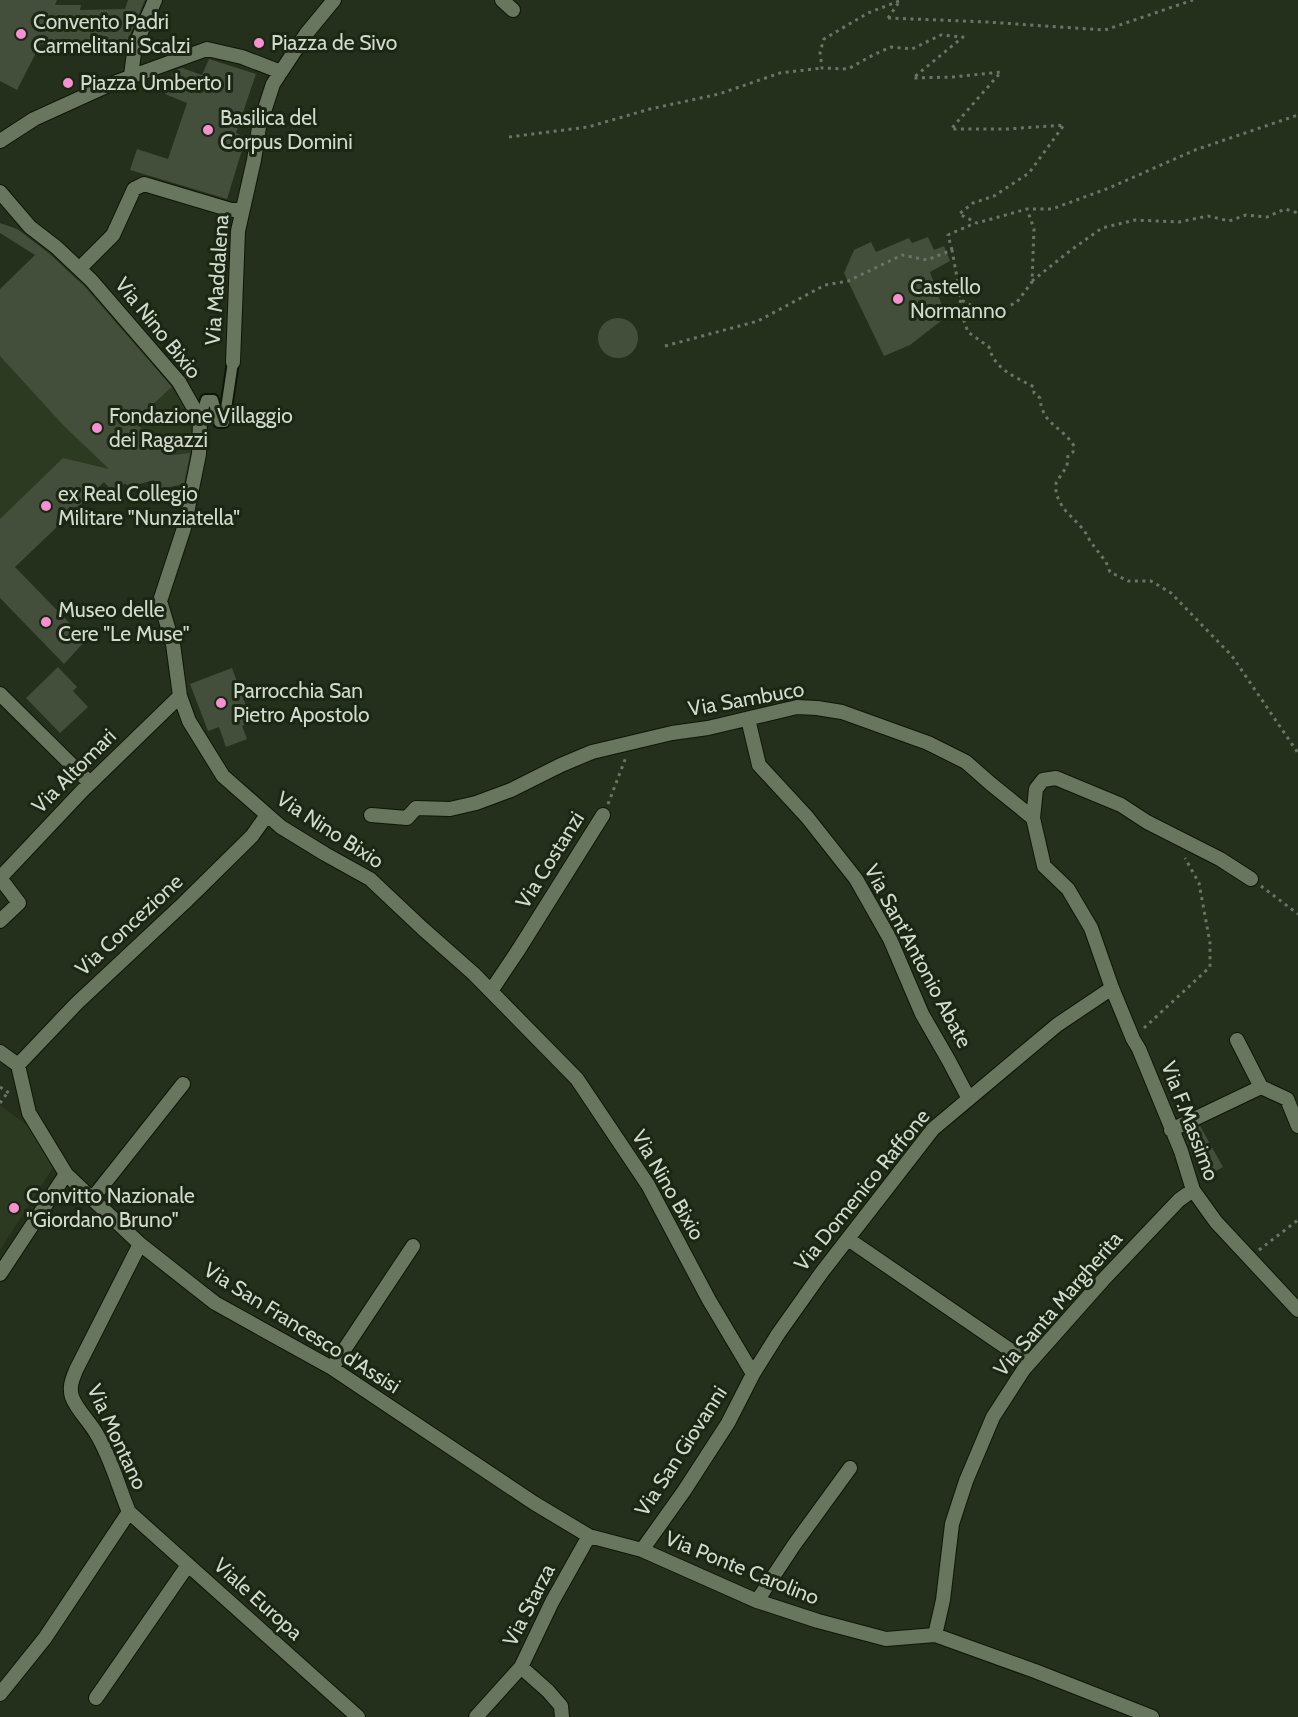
<svg xmlns="http://www.w3.org/2000/svg" width="1298" height="1717" font-family="Cabin,sans-serif">
  <rect width="100%" height="100%" fill="#242f1c"/>
  <path fill="#2b3a20" d="M82,278L172,387L192,415L195,421L194,436L186,484L155,490L154,480L129,487L125,483L114,493L104,482L15,567L0,551V337L18,338Z
    M0,1105L35,1131L54,1166L0,1250Z"/>
  <path fill="#434f3a" d="M0,0H57L55,5H81L80,10L125,9L128,0H145L127,42L125,55L55,50L41,43L17,90L0,81Z
    M209,59L256,74L236,133L246,137L227,199L130,170L137,149L168,159L187,103L165,94L173,71L182,68L202,75Z
    M0,223L17,229L24,234L50,254L84,286L172,387L133,422L159,442L162,440L173,455L190,453L184,484L155,490L154,480L129,487L125,483L114,493L104,482L15,567L86,640L64,664L0,598V519L63,458L109,469L64,426L0,356V289L35,255L0,233Z
    M928,237L934,250L944,246L950,261L930,272L946,317L910,345L884,356L844,273L854,250L871,242L876,252L909,238L912,243Z
    M598 338a20 20 0 1 1 40 0a20 20 0 1 1-40 0Z
    M58,667L77,687L73,691L88,707L60,733L26,698Z
    M232,668L252,722L242,726L247,739L226,747L219,727L208,731L190,684Z
    M1200,1126L1223,1167L1205,1177L1191,1152L1184,1134Z"/>
  <g fill="none" stroke-linecap="round" stroke-linejoin="round">
    <g stroke="#0d1706" stroke-width="14">
      <path id="pedestrian" d="M200,419L206,400H213L219,422H224L233,362"/>
    </g>
    <g stroke="#0d1706" stroke-width="16">
      <path id="minor" d="M502,0L513,10
        M131,75L135,46L155,0
        M0,141L34,119L111,84L207,49L242,57L281,72
        M0,192L30,227L56,247L91,280L179,382L200,419L199,454L184,528L160,601L173,644L180,696L189,721L223,776L281,827L325,854L370,879L422,928L474,974L577,1079L648,1185L709,1300L753,1374
        M80,268L113,235L134,189L144,184L231,210H242
        M233,362L238,231L254,160L259,127L273,84L306,34L334,0
        M0,694L90,783
        M748,719L759,765L807,817L856,879L890,939L922,1014L949,1061L969,1099
        M371,815L407,818L416,808L450,809L476,803L511,790L561,765L592,752L672,733L708,728L797,707L817,708L842,712L928,743L966,762L991,784L1033,818L1044,866L1068,889L1091,928L1112,988L1133,1039L1139,1049L1181,1151L1193,1190L1216,1222L1298,1310
        M1033,818L1036,789L1043,780L1056,778L1121,805L1147,822L1220,859L1251,879
        M0,878L82,791L180,696
        M0,878L19,903L0,921
        M491,991L519,949L603,815
        M1237,1040L1261,1087
        M0,1052L18,1065L29,1113L66,1174L140,1244L215,1303L332,1368L534,1503L589,1536L642,1550L757,1601L818,1621L886,1639L935,1635L1035,1671L1152,1717
        M18,1065L77,1003L184,903L252,836L267,815
        M1261,1087L1287,1099L1298,1126
        M1171,1130L1261,1087
        M92,1199L183,1084
        M848,1239L1029,1363
        M140,1244L76,1370C72,1380 69,1387 72,1397C77,1410 89,1421 96,1433C111,1457 118,1486 129,1512L358,1717
        M0,1274L66,1174
        M332,1368L413,1246
        M642,1550L684,1491L728,1423L753,1374L778,1334L822,1272L933,1129L1057,1025L1112,988
        M757,1601L794,1545L850,1468
        M935,1635L943,1600L952,1524L966,1481L993,1417L1024,1369L1103,1280L1179,1200L1193,1190
        M521,1667L548,1691L561,1706L562,1717
        M0,1694L45,1638L129,1512
        M96,1698L188,1565
        M476,1717L521,1667L552,1602L589,1536"/>
    </g>
    <path stroke="#6c7565" stroke-width="3" stroke-dasharray="3 4.5" stroke-linecap="butt" d="M899,1L868,13L824,39L820,52L822,68L848,69L873,55L891,47L912,49L941,35L963,37L913,78L953,77L1001,72L951,129H1008L1064,125L1029,173L994,196L973,203L959,214L977,223L1027,209H1052L1109,188L1195,150L1298,115
      M888,18L987,22L1105,30L1193,0
      M888,18L899,2
      M509,137L588,127L650,109L719,94L780,73L822,68
      M952,250L948,235L975,223
      M1032,281L1071,250L1102,228L1135,220L1179,222L1208,216L1229,221L1246,215L1267,217L1285,209L1298,213
      M961,300L957,310L964,321L968,332L989,347C995,370 1014,376 1034,387V393L1040,398C1042,425 1062,426 1074,446L1073,452L1068,455L1067,466L1056,483V494L1063,508L1084,530L1090,541L1106,562L1110,572L1128,581H1151L1171,593L1232,656L1298,753
      M665,346L758,321L825,285L848,281L902,255L927,260L952,250L961,300L980,310L999,311L1017,302L1032,282L1034,229L1027,209
      M608,804L626,757
      M1261,886L1298,914
      M1144,1028L1210,967V943L1199,883L1185,858
      M0,1087L9,1093
      M0,1103L8,1092
      M1259,1250L1298,1220"/>
    <use href="#pedestrian" stroke="#68755f" stroke-width="10"/>
    <use href="#minor" stroke="#68755f" stroke-width="14"/>
  </g>
  <g fill="#f690d0" stroke="#1b2613" stroke-width="2">
    <circle cx="21" cy="34" r="6"/>
    <circle cx="259" cy="43" r="6"/>
    <circle cx="68" cy="83" r="6"/>
    <circle cx="208" cy="130" r="6"/>
    <circle cx="898" cy="299" r="6"/>
    <circle cx="97" cy="428" r="6"/>
    <circle cx="46" cy="506" r="6"/>
    <circle cx="46" cy="622" r="6"/>
    <circle cx="221" cy="703" r="6"/>
    <circle cx="14" cy="1208" r="6"/>
  </g>
  <g text-anchor="middle" stroke-width="6" stroke-linejoin="round" paint-order="stroke">
    <g font-size="21" fill="#d2d9cd" stroke="#1b2613" text-anchor="start">
      <text x="33" y="29">Convento Padri<tspan x="33" dy="24">Carmelitani Scalzi</tspan></text>
      <text x="271" y="50">Piazza de Sivo</text>
      <text x="80" y="90">Piazza Umberto I</text>
      <text x="220" y="125">Basilica del<tspan x="220" dy="24">Corpus Domini</tspan></text>
      <text x="910" y="294">Castello<tspan x="910" dy="24">Normanno</tspan></text>
      <text x="109" y="423">Fondazione Villaggio<tspan x="109" dy="24">dei Ragazzi</tspan></text>
      <text x="58" y="501">ex Real Collegio<tspan x="58" dy="24">Militare "Nunziatella"</tspan></text>
      <text x="58" y="617">Museo delle<tspan x="58" dy="24">Cere "Le Muse"</tspan></text>
      <text x="233" y="698">Parrocchia San<tspan x="233" dy="24">Pietro Apostolo</tspan></text>
      <text x="26" y="1203">Convitto Nazionale<tspan x="26" dy="24">"Giordano Bruno"</tspan></text>
    </g>
    <g font-size="21" fill="#d2d9cd" stroke="#1b2613">
      <text transform="translate(217 280) rotate(-86)" y="7">Via Maddalena</text>
      <text transform="translate(158 328) rotate(51)" y="7">Via Nino Bixio</text>
      <text transform="translate(746 699) rotate(-10)" y="7">Via Sambuco</text>
      <text transform="translate(74 771) rotate(-45)" y="7">Via Altomari</text>
      <text transform="translate(330 830) rotate(33)" y="7">Via Nino Bixio</text>
      <text transform="translate(550 860) rotate(-58)" y="7">Via Costanzi</text>
      <text transform="translate(129 925) rotate(-43)" y="7">Via Concezione</text>
      <text transform="translate(918 956) rotate(62)" y="7">Via Sant'Antonio Abate</text>
      <text transform="translate(1190 1121) rotate(69)" y="7">Via F.Massimo</text>
      <text transform="translate(668 1185) rotate(60)" y="7">Via Nino Bixio</text>
      <text transform="translate(862 1190) rotate(-51)" y="7">Via Domenico Raffone</text>
      <text transform="translate(1058 1304) rotate(-49)" y="7">Via Santa Margherita</text>
      <text transform="translate(302 1328) rotate(32)" y="7">Via San Francesco d'Assisi</text>
      <text transform="translate(117 1437) rotate(65)" y="7">Via Montano</text>
      <text transform="translate(681 1451) rotate(-57)" y="7">Via San Giovanni</text>
      <text transform="translate(742 1568) rotate(22)" y="7">Via Ponte Carolino</text>
      <text transform="translate(258 1599) rotate(42)" y="7">Viale Europa</text>
      <text transform="translate(529 1605) rotate(-63)" y="7">Via Starza</text>
    </g>
  </g>
</svg>
